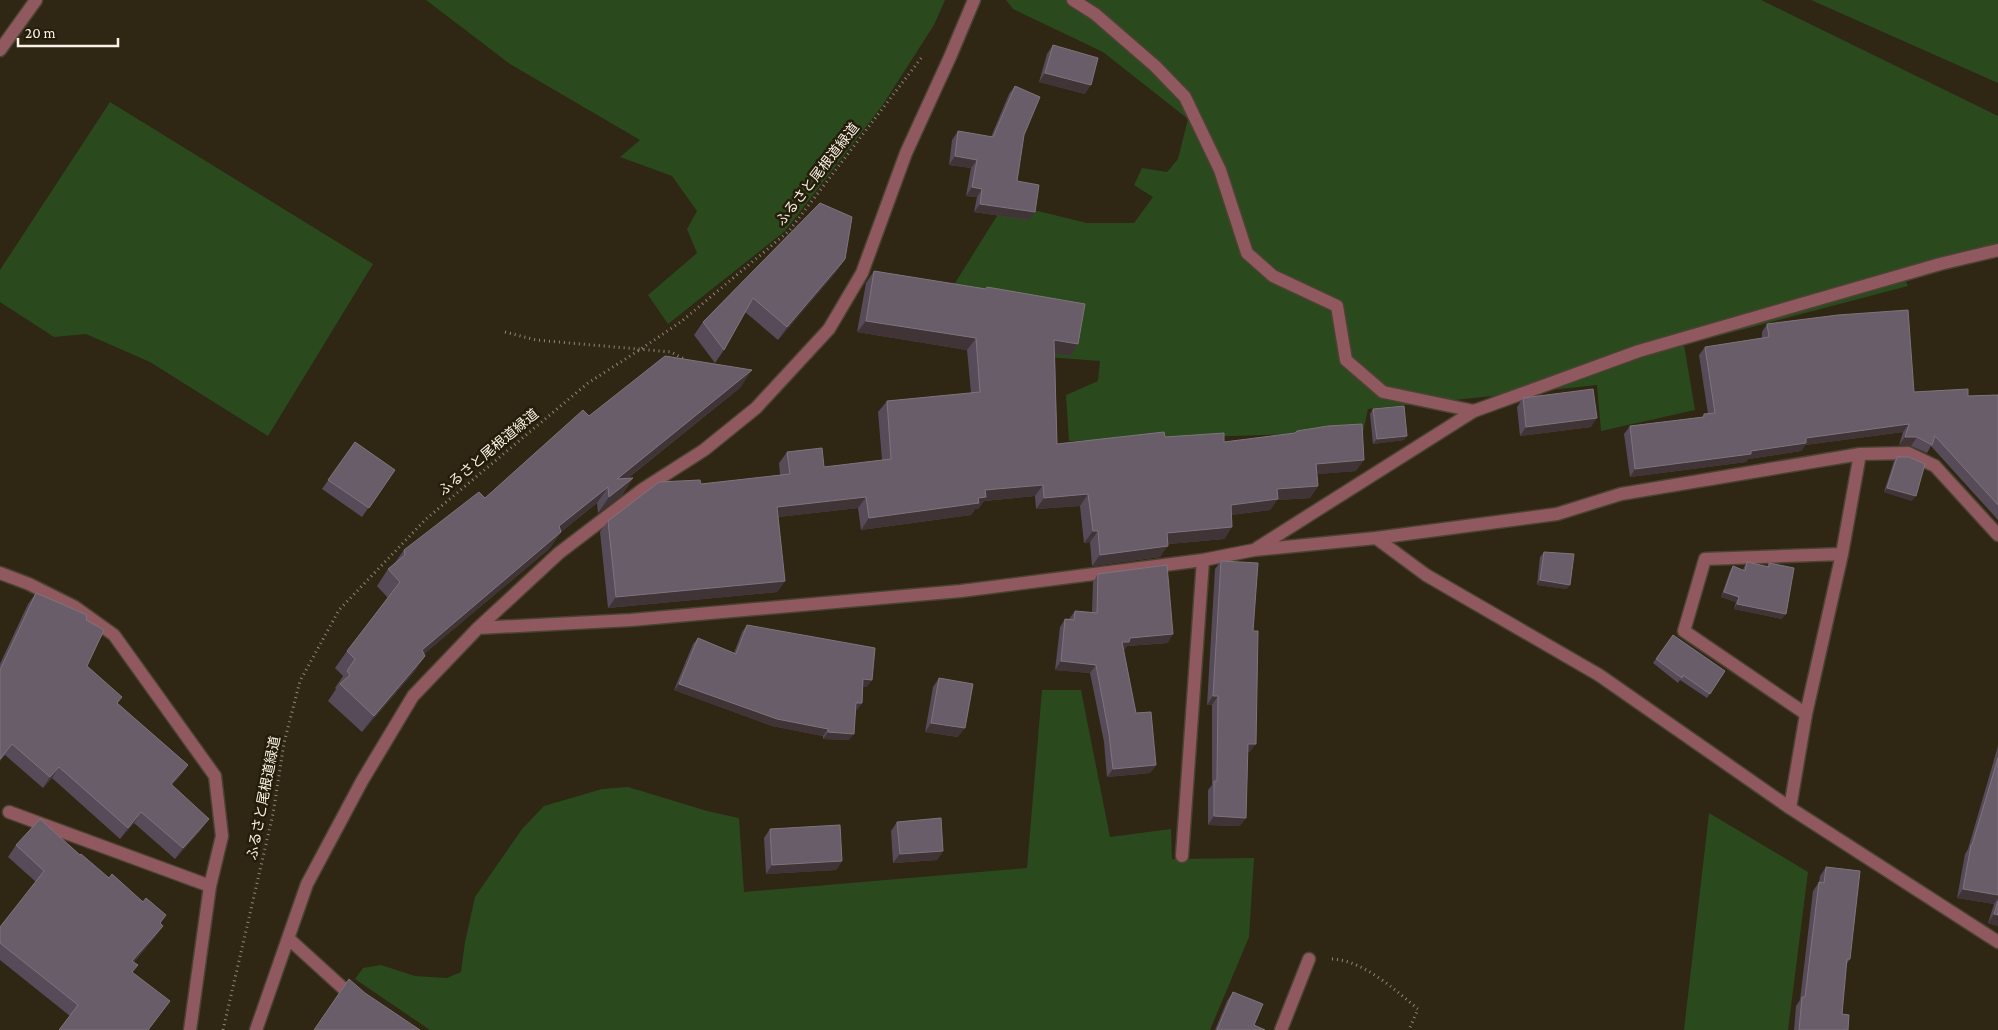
<svg xmlns="http://www.w3.org/2000/svg" width="1998" height="1030" font-family="'Crimson Pro','Noto Sans JP',serif">
  <rect width="100%" height="100%" fill="#2f2614"/>
  <path fill="#2a4a1e" d="M426,0H945L934,25L882,106L785,231L668,324L648,295L697,253L687,229L697,211L672,176L620,157L640,140L510,64Z
    M1006,0H1761L1998,116V243L1900,268L1908,286L1684,345L1695,410L1601,431L1597,385L1368,409L1363,432L1069,441L1066,395L1098,381L1100,361L1033,356L947,296L1005,203L1087,223H1134L1153,197L1134,185L1142,168L1167,172L1178,159L1188,119L1103,52L1013,9Z
    M1811,0H1998V83Z
    M110,102L373,264L268,436L150,362L86,334L54,337L0,302V270Z
    M1042,690H1081L1110,837L1171,829L1172,859L1254,858L1249,937L1210,1030H430L355,979L363,968L381,965L415,976L447,978L461,972L465,942L475,897L522,829L544,806L602,789L628,787L707,811L739,818L744,892L1027,868Z
    M1709,813L1808,872L1788,1030H1684Z"/>
  <g fill="none" stroke-linecap="round" stroke-linejoin="round">
    <g stroke="#4b4332" stroke-width="15">
      <path id="service" d="M0,50L36,0"/>
    </g>
    <g stroke="#4b4332" stroke-width="15">
      <path id="minor" d="M1073,0L1095,14L1155,66L1185,97L1220,170L1247,253L1273,276L1337,306L1346,360L1383,392L1474,411
        M1376,538L1426,575L1599,675L1790,808L1998,942
        M1257,548L1474,411L1639,351L1940,264L1998,250
        M0,573L29,584L75,607L114,635L215,776L222,836L210,886
        M478,628L631,620L961,591L1203,560L1254,550L1376,538L1557,514L1621,494L1860,454L1908,453L1935,466L1998,535
        M1806,714L1684,631L1705,559L1842,554
        M1790,808L1806,714L1842,554L1860,454
        M9,812L210,886L190,1030
        M1182,856L1203,560
        M289,939L355,999
        M256,1030L307,884L362,781L413,696L478,628L559,553L643,489L704,450L756,408L829,329L862,273L906,153L950,57L974,0
        M1281,1030L1309,959"/>
    </g>
    <path stroke="#908879" stroke-width="3" stroke-dasharray="1 4" stroke-linecap="butt" d="M505,332L536,340L671,352L686,360
      M1332,959C1363,960 1395,990 1418,1009L1409,1030
      M223,1030L273,814L284,743L300,681L339,610L426,519L588,383L641,349L682,321L789,231L922,57"/>
    <use href="#service" stroke="#905960" stroke-width="12"/>
    <use href="#minor" stroke="#905960" stroke-width="12"/>
  </g>
  <path fill="#574b5a" d="M1053,45L1085,94L1039,82L1047,54Z
    M1015,86L1024,135L1017,181L1029,220L974,212L977,197L966,196L971,168L949,165L952,140L958,131L991,137L1009,94Z
    M820,203L845,259L836,272L778,340L745,312L724,350L715,363L694,335L703,322Z
    M874,271L986,289L987,287L1070,356L1055,353L1057,444L1165,437L1224,442L1356,471L1317,474L1318,486L1310,498L1277,500L1270,510L1231,515L1232,527L1224,539L1168,544L1160,557L1092,566L1090,542L1084,543L1080,506L1036,509L1035,496L984,501L978,509H975L971,515L861,530L858,508L778,517L785,581L777,592L608,608L600,532L608,521L701,484L780,475L779,463L787,452L824,467L882,460L878,412L887,401L971,393L967,350L857,332L866,283Z
    M1767,324L1914,392L1968,396L1998,395V520L1931,446L1927,453L1911,446L1899,445L1903,432L1805,445L1801,451L1748,459L1746,462L1630,477L1624,434L1630,426L1702,417L1704,414H1708L1699,355L1705,347L1762,338V332Z
    M741,387L627,479L633,478L622,495L598,513L597,503L561,532L549,549L424,654L425,656L414,672L362,732L328,701L336,689L335,688L343,676L335,668L347,651L388,598L377,586L388,569L394,564L404,550L485,498L589,416Z
    M1523,398L1591,427L1520,436L1517,407Z
    M1373,409L1404,440L1373,444L1370,414Z
    M355,442L395,470L362,517L322,489Z
    M1897,457L1912,501L1884,492L1894,461Z
    M1544,552L1567,589L1537,585L1540,557Z
    M1221,561L1253,631L1250,752H1247L1240,826L1208,825V790L1212,785V705H1207L1215,569Z
    M1747,562L1767,567L1769,563L1782,619L1734,609L1736,602L1721,597L1730,571L1733,566L1743,570L1744,567Z
    M1098,574L1168,643L1127,646L1123,651L1136,713L1156,765L1150,773L1107,777L1104,742L1090,673L1055,670L1060,627L1065,619H1069L1075,611L1092,612L1093,582Z
    M36,593L86,620L87,666L117,703L188,765L180,776L172,785L201,830L175,859L134,823L120,839L52,778L43,788L5,755L0,761V664L28,604Z
    M747,625L867,687L863,686L862,703L857,710H855L849,740L823,739V736L772,726L674,690L693,644L698,638L734,653L742,632Z
    M1673,635L1725,671L1707,698L1680,680L1678,683L1653,663Z
    M939,678L958,737L925,732L933,687Z
    M1998,746V926L1988,923L1994,904L1957,898L1965,854L1968,849Z
    M897,822L943,851L937,860L893,863L891,831Z
    M770,829L842,861L836,870L766,874L764,838Z
    M16,845L80,855L163,926L155,937L134,962L132,973L170,1001L148,1030H59L70,1016L0,960V927L36,882L8,857Z
    M1826,867L1850,959L1846,965L1842,1014L1848,1030H1794L1796,1006L1800,1000L1813,891L1819,882L1820,876Z
    M1233,992L1254,1025L1265,1030H1215L1227,1001Z"/>
  <path fill="#403437" d="M1045,73L1091,85L1085,94L1039,82Z
    M955,156L977,160L971,168L949,165Z
    M972,187L982,189L977,197L966,196Z
    M980,204L1035,212L1029,220L974,212Z
    M845,259L836,272L778,340L787,327Z
    M866,321L976,338L967,350L857,332Z
    M1054,340L1078,344L1070,356L1046,352Z
    M752,370L741,387L609,493L617,479Z
    M1597,418L1591,427L1520,436L1526,427Z
    M1909,424L1903,432L1805,445L1801,451L1748,459L1746,462L1630,477L1635,469L1751,451L1806,438Z
    M1407,436L1404,440L1373,444L1377,439Z
    M1905,437H1917L1911,446L1899,445Z
    M1364,460L1356,471L1308,475L1316,464Z
    M633,478L622,495L598,513L609,497Z
    M1043,485L1035,496L984,501L978,509H975L971,515L861,530L869,518L985,490Z
    M1318,486L1310,498L1277,500L1270,510L1223,516L1231,505L1277,489Z
    M608,487L597,503L561,532L549,549L410,666L422,650L559,526Z
    M1887,488L1916,496L1912,501L1884,492Z
    M1088,494L1080,506L1036,509L1044,498Z
    M866,497L858,508L769,518L777,507Z
    M1232,527L1224,539L1159,545L1167,533Z
    M1093,531H1098L1090,542L1084,543Z
    M1168,546L1160,557L1092,566L1100,555Z
    M1540,580L1570,585L1567,589L1537,585Z
    M785,581L777,592L608,608L616,597Z
    M1724,592L1739,597L1736,602L1721,597Z
    M1737,604L1786,614L1782,619L1734,609Z
    M1173,634L1168,643L1127,646L1124,651L1122,642L1130,638Z
    M425,656L414,672L362,732L374,716Z
    M1061,661L1096,665L1090,673L1055,670Z
    M863,679L872,680L867,687L859,686Z
    M679,684L828,729L823,736L772,726L674,690Z
    M1213,696H1218L1212,705H1207Z
    M856,703H862L857,710H851Z
    M931,723L965,728L958,737L925,732Z
    M828,732L854,734L849,740L823,739Z
    M1248,744H1256L1250,752H1242Z
    M188,765L180,776L163,795L171,784Z
    M1156,765L1150,773L1107,777L1113,769Z
    M59,767L52,778L43,788L50,777Z
    M141,812L134,823L120,839L128,828Z
    M1214,816L1246,818L1240,826L1208,825Z
    M209,819L201,830L175,859L183,848Z
    M943,851L937,860L893,863L900,854Z
    M842,861L836,870L766,874L772,865Z
    M1963,889L1998,895V898L1994,904L1957,898Z
    M1994,914L1998,915V926L1988,923Z
    M163,926L155,937L125,972L132,961Z"/>
  <path fill="#695d69" stroke="#7f747d" d="M1053,45L1098,58L1091,85L1045,73Z
    M1015,86L1040,97L1024,135L1017,181L1039,185L1035,212L980,204L982,189L972,187L977,160L955,156L958,131L993,137Z
    M820,203L852,217L845,259L787,327L753,298L724,350L703,322Z
    M874,271L986,289L987,287L1085,304L1078,344L1054,340L1057,444L1164,432L1165,437L1224,433V442L1295,433L1297,431L1328,426L1362,424L1364,460L1316,464L1318,486L1277,489L1278,499L1231,505L1232,527L1167,533L1168,546L1100,555L1098,531H1093L1088,494L1044,498L1043,485L985,490L986,497L978,498L979,503L869,518L866,497L777,507L785,581L616,597L608,521L659,482L700,480L701,484L790,474L787,452L822,448L824,467L891,459L887,401L980,392L976,338L866,321Z
    M1908,310L1914,392L1968,389V396L1998,395V505L1935,436L1932,445L1917,437H1905L1909,424L1806,438V443L1751,451V454L1635,469L1630,426L1704,417V414L1715,413L1705,347L1769,337L1767,324L1838,315Z
    M665,356L752,370L617,479L633,478L609,497L608,487L559,526L561,532L422,650L425,656L374,716L340,684L350,675L347,671L355,659L347,651L400,582L388,569L405,555L404,550L479,492L485,498L583,410L589,416Z
    M1593,389L1597,418L1526,427L1523,398Z
    M1404,406L1407,436L1377,439L1373,409Z
    M355,442L395,470L369,508L328,480Z
    M1897,457H1909L1925,464L1916,496L1887,488Z
    M1544,552L1574,554L1570,585L1540,580Z
    M1221,561L1258,563L1253,631H1258L1256,744H1248L1246,818L1214,816V781H1217L1218,696H1213Z
    M1747,562L1769,567V563L1794,568L1786,614L1737,604L1739,597L1724,592L1733,566L1745,571Z
    M1167,565L1173,634L1130,638L1129,642H1122L1136,713L1151,712L1156,765L1113,769L1109,734L1096,665L1061,661L1065,619L1074,620L1075,611L1097,613L1098,574Z
    M36,593L87,615L86,620L104,630L87,666L122,697L117,703L188,765L171,784L209,819L183,848L141,812L128,828L59,767L50,777L12,744L0,759V670Z
    M747,625L875,648L872,680L863,679L862,703H856L854,734L828,732V729L777,719L679,684L698,638L736,654Z
    M1673,635L1725,671L1710,694L1683,675L1682,678L1656,659Z
    M939,678L973,684L965,728L931,723Z
    M1998,758V895L1963,889L1971,845H1972Z
    M941,818L943,851L900,854L897,822Z
    M40,819L80,855L81,854L109,878L112,874L143,902L146,898L166,915L160,923L163,926L132,961L138,965L132,972L170,1001L148,1030H59L78,1005L0,943V927L44,871L16,845Z
    M840,825L842,861L772,865L770,829Z
    M1826,867L1860,871L1850,959H1847L1842,1014L1849,1015L1848,1030H1799L1802,997H1805L1819,882L1824,883Z
    M1998,901V915L1994,914Z
    M349,979L365,993L420,1030H314Z
    M1233,992L1263,1004L1254,1025L1265,1030H1217Z"/>
  <g text-anchor="middle" stroke-width="5" stroke-linejoin="round" paint-order="stroke">
    <g font-size="14" fill="#f9f3e7" stroke="#251c0a">
      <text transform="translate(817 174) rotate(-52)" y="5">ふるさと尾根道緑道</text>
      <text transform="translate(488 452) rotate(-40)" y="5">ふるさと尾根道緑道</text>
      <text transform="translate(263 798) rotate(-79)" y="5">ふるさと尾根道緑道</text>
    </g>
  </g>
  <path d="M18 38v8h100v-8" fill="none" stroke="#f9f3e7" stroke-width="2.5"/>
  <text x="25" y="38" font-size="15" fill="#f9f3e7" stroke="#251c0a" stroke-width="4" paint-order="stroke">20 m</text>
</svg>
